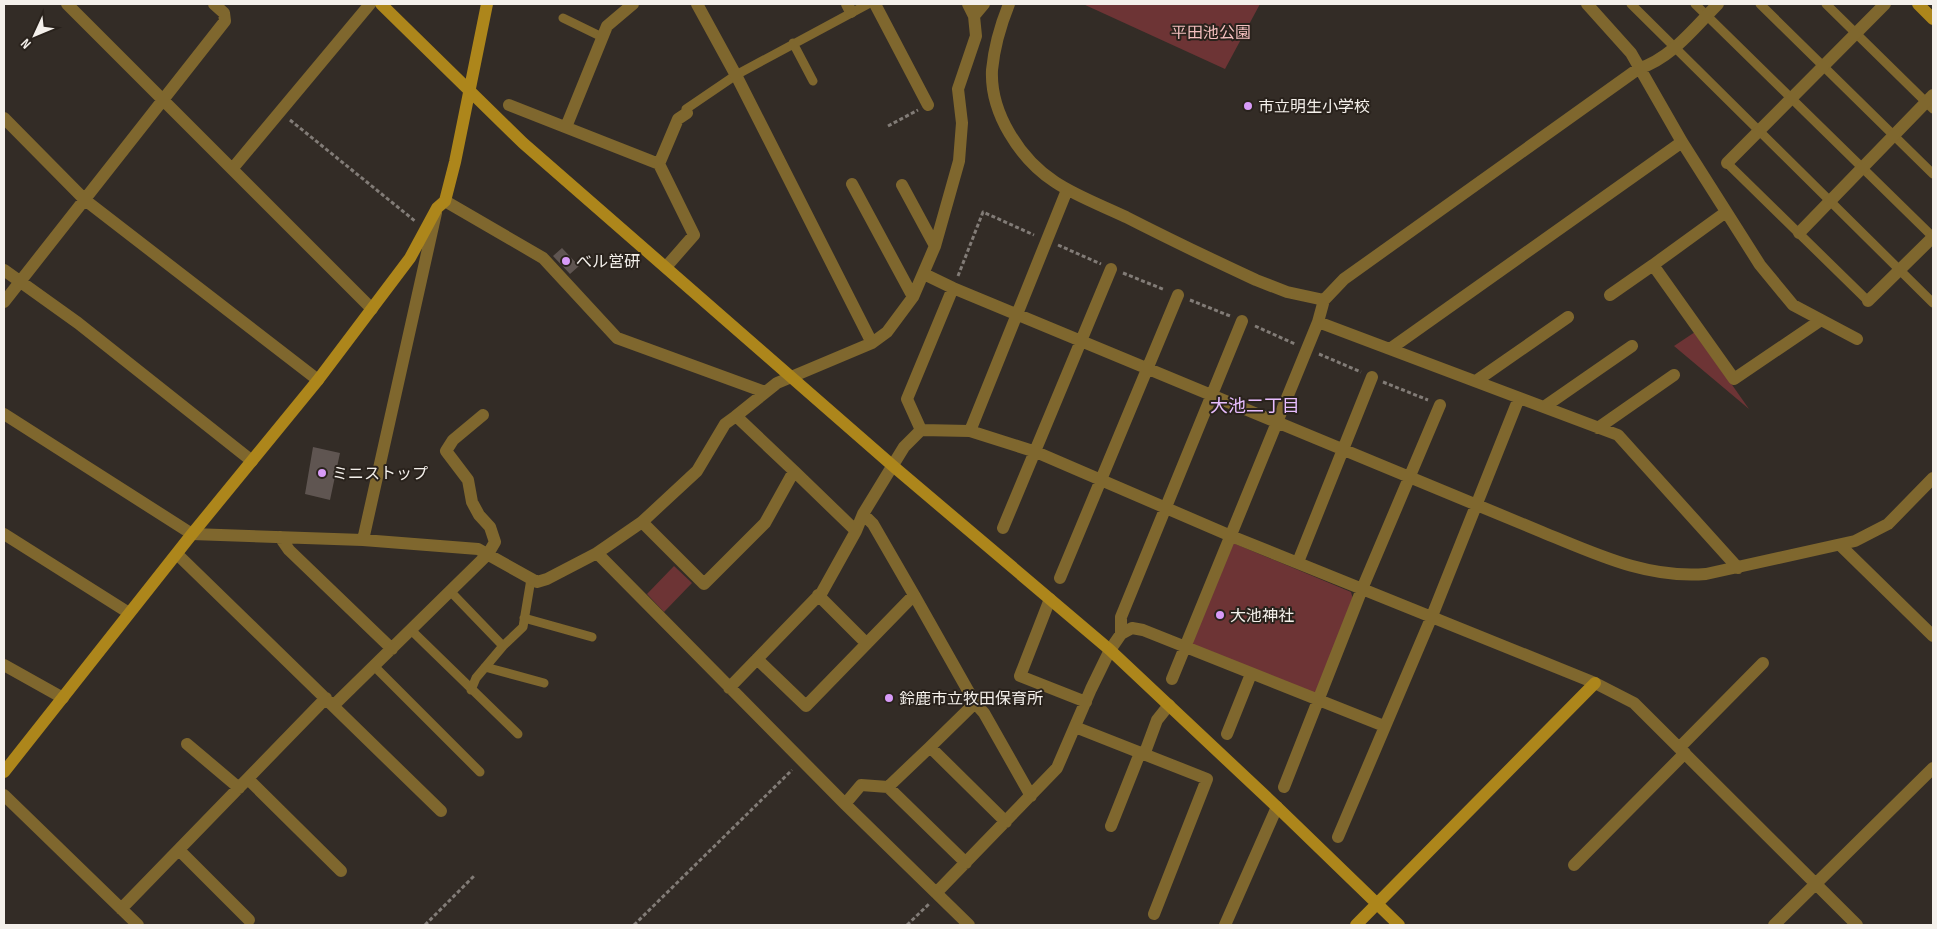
<svg xmlns="http://www.w3.org/2000/svg" width="1937" height="929" font-family="'Sofia Sans Condensed','Noto Sans JP',sans-serif">
  <rect width="100%" height="100%" fill="#332c26"/>
  <path fill="#6d3435" d="M1083,4H1260L1225,69Z
    M1695,332L1749,409L1674,346Z
    M1233,543L1351,592L1353,599L1319,691L1313,694L1193,646L1192,640Z
    M674,566L692,583L664,612L647,594Z"/>
  <path fill="#5f5551" d="M562,248L579,266L570,274L553,256Z
    M313,447L340,453L330,500L305,494Z"/>
  <g fill="none" stroke-linecap="round" stroke-linejoin="round">
    <path stroke="#827c77" stroke-width="3" stroke-dasharray="4 2.5" stroke-linecap="butt" d="M290,120L415,221
      M888,126L918,110
      M1058,245L1101,264
      M1123,273L1165,290
      M958,276L983,212L1034,235
      M1190,300L1230,316
      M1255,326L1295,344
      M1319,354L1361,372
      M1383,382L1428,400
      M425,925L475,875
      M634,925L792,770
      M907,925L929,904"/>
    <path stroke="#7f672e" stroke-width="9" d="M1631,4L1933,303
      M1695,4L1933,237
      M1760,4L1933,174
      M1826,4L1933,109
      M563,18L602,37
      M793,43L813,81
      M687,113L686,109L736,75L868,4
      M1727,163L1868,301
      M450,591L503,646L523,627L531,579
      M524,618L592,637
      M411,630L518,734
      M374,666L480,772
      M485,667L544,683
      M471,690L476,678L503,646"/>
    <path stroke="#7f672e" stroke-width="12" d="M67,4L372,309
      M697,4L738,79L872,343
      M847,4L851,12
      M875,4L928,105
      M1009,4C1001,24 994,48 992,70C990,113 1020,159 1055,182C1076,196 1103,206 1126,217C1169,239 1213,260 1256,280L1287,292L1324,300
      M1587,4L1631,53L1682,142L1760,265L1793,305L1857,339
      M1718,4C1694,28 1672,58 1638,69L1344,279L1324,300L1318,322L1618,435L1738,568
      M974,16L984,4
      M509,105L659,164
      M4,118L85,200L318,380
      M566,127L607,26L633,4
      M1727,163L1885,4
      M233,168L370,4
      M852,184L913,297
      M902,185L935,246
      M445,201L543,258L617,338L765,392
      M1726,212L1653,265L1734,379L1821,320
      M1799,233L1933,95
      M666,267L694,235L659,164L678,119L687,113
      M4,270L78,323L252,461
      M924,274L953,288L1542,532C1596,554 1647,579 1706,574L1855,541L1888,524L1933,478
      M1610,295L1653,265
      M1868,301L1933,237
      M4,302L225,21L224,13L214,4
      M1390,349L1682,142
      M1476,381L1568,317
      M1544,407L1632,346
      M4,414L192,534L363,540L478,549L537,582L547,579L597,553L845,804L969,925
      M1598,428L1674,375
      M921,430L907,399L953,288
      M970,431L1067,190
      M794,471L736,416L777,383L872,343L887,332L913,297L935,246L959,161L962,123L958,89L976,36L974,16L968,4
      M863,514L873,524L914,595
      M642,522L697,471L725,424L736,416
      M1003,528L1111,269
      M4,534L129,613
      M280,537L289,550L392,649
      M363,540L436,213
      M1840,545L1933,636
      M597,553L642,522L704,584L765,523L794,471L856,531
      M178,555L441,811
      M1298,562L1372,377
      M1060,578L1178,295
      M818,595L866,643
      M1050,599L1020,676L1086,702
      M1121,634V617L1242,321
      M757,659L806,706L914,595L975,703
      M4,665L63,698
      M1172,679L1318,322
      M729,688L822,592L856,531L863,514L904,447L921,430L970,431L1036,452L1231,536L1595,683L1634,703L1857,925
      M334,705L488,554L495,542L490,527L479,515L472,502L468,480L446,451L453,440L483,415
      M1075,727L1207,779L1154,914
      M1227,734L1251,674
      M187,744L239,788
      M930,747L975,703L984,713L1031,796
      M1679,748L1763,663
      M1144,755L1157,720L1169,705
      M248,779L341,871
      M888,787L930,747L1006,822
      M1284,787L1362,589L1440,405
      M4,795L138,925
      M845,804L861,785L888,787L966,863
      M1111,826L1140,753
      M1338,837L1432,616L1519,398
      M179,850L249,920
      M1574,865L1685,753
      M936,893L1057,768L1091,689L1110,650L1121,634L1132,628L1143,630L1384,726
      M121,909L326,698
      M1225,925L1277,807
      M1774,925L1933,768"/>
    <path stroke="#ad861b" stroke-width="12" d="M381,4L523,143L893,466L1110,650L1277,807L1399,925
      M1918,4L1933,19
      M4,772L192,534L318,380L410,258L437,208L445,201L455,162L487,4
      M1356,925L1595,683"/>
  </g>
  <g fill="#d89bf8" stroke="#29221c" stroke-width="2">
    <circle cx="1248" cy="106" r="5"/>
    <circle cx="566" cy="261" r="5"/>
    <circle cx="322" cy="473" r="5"/>
    <circle cx="1220" cy="615" r="5"/>
    <circle cx="889" cy="698" r="5"/>
  </g>
  <g text-anchor="middle" stroke-width="4" stroke-linejoin="round" paint-order="stroke">
    <g font-size="16" fill="#f3bfbe" stroke="#29221c">
      <text x="1211" y="38">平田池公園</text>
    </g>
    <g font-size="16" fill="#f4f0eb" stroke="#29221c" text-anchor="start">
      <text x="1258" y="112">市立明生小学校</text>
      <text x="576" y="267">べル営研</text>
      <text x="332" y="479">ミニストップ</text>
      <text x="1230" y="621">大池神社</text>
      <text x="899" y="704">鈴鹿市立牧田保育所</text>
    </g>
    <g font-size="18" fill="#e7bdff" stroke="#29221c">
      <text x="1255" y="412">大池二丁目</text>
    </g>
  </g>
  <rect width="1937" height="929" fill="none" stroke="#f4f0eb" stroke-width="10"/>
  <g transform="translate(35 35) rotate(226)" stroke="#29221c" stroke-width="4" paint-order="stroke">
  <path d="M0-4L9 19L0 12L-9 19Z" fill="#f4f0eb"/>
  <text y="-8" font-size="14" font-weight="bold" text-anchor="middle" fill="#f4f0eb">N</text>
  </g>
</svg>
